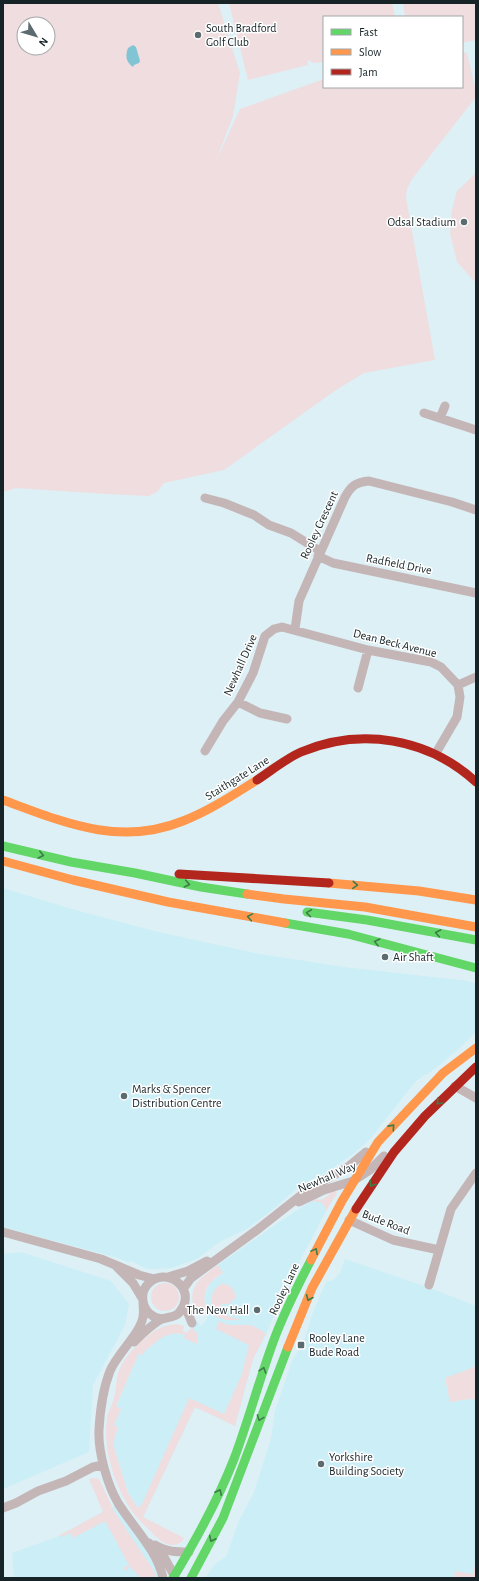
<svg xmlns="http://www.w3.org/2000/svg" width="479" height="1581" font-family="'Alegreya Sans',sans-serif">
  <rect width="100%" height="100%" fill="#ddf0f5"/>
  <path fill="#cceef6" d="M3,888L68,908L158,932L260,954L344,967L468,981L476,984V1031L465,1043L436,1068L416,1081L370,1139L356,1152L328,1171L297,1188L271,1211L245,1230L221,1241L197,1259L171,1268L151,1269L145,1268L132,1261L128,1262L118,1258L3,1227Z
    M311,1201H321L324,1205L326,1211L281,1297L266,1335L253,1359L235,1426L195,1407L143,1517L128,1493L114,1447V1440L118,1427L114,1425L121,1409L116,1406L139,1353L147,1348L148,1349L160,1338L174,1333L185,1335L197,1343L198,1337L192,1328L197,1321L201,1326L207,1319L204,1295L210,1283L223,1273L218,1265L272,1227Z
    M21,1252L111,1281L129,1304L125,1325L93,1385L89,1452L3,1489V1254Z
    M345,1259L430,1288L476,1306V1365L472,1368L445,1379L450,1402L470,1399L476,1400V1561L473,1574L456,1571L454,1578H205L215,1564L226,1557L239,1521L254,1492L271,1439L275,1411L292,1361L304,1341L313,1312L326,1282L333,1280L340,1273Z
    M119,1503L163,1578H14L12,1553L57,1537Z"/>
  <path fill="#efdddf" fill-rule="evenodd" d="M3,3H218L240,73L233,116L216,161L240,109L324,79V87H462V52L467,53L476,91V97L412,179L407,189L406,198L435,360L364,373L336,390L224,470L164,483L157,492L149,496L107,494L16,488L3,492ZM24,24H48V48H24Z
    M229,3H392L395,17H324V62L314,63L307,60L308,65L248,80Z
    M403,3H476V40L462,43V17H405Z
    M476,173V283L457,262L450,234L452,210L457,191Z
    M335,1191L337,1193L326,1211L324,1205L321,1202L311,1201L316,1199C322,1201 326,1198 330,1193Z
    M218,1265L223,1273C205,1284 202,1292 206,1312L197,1316C185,1289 197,1280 218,1265Z
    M151 1297a14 14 0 1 1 28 0a14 14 0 1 1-28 0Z
    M221,1284C230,1283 234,1289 236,1297L229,1304H221V1314L241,1320H226L214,1316C212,1303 208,1292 221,1284Z
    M219,1321L228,1325H251L266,1333L253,1359L235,1426L195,1407L143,1517L184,1538C181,1545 174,1546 167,1544C157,1540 151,1531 143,1524C118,1499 102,1453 107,1418C108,1411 113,1404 114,1398C116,1390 116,1381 118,1374C121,1361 132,1350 141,1342C152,1331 169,1320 184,1326L183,1331L186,1333L192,1328L198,1335L197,1344L184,1338L185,1335C170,1330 158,1339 148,1349L147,1348L143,1355L139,1353L116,1406L121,1409L114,1425L118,1427L114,1440V1447L128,1493L138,1508L142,1504L189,1398L224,1414L242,1374L249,1345L216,1329Z
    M476,1365V1400L470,1399L450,1402L445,1378L472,1368Z
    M93,1478L99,1479L114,1511L154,1571L156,1578H141L129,1566L126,1571L123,1568L129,1565L105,1521L73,1538L71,1533L61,1537L60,1535L103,1512L89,1479Z
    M476,1561V1578H454L455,1571L473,1574Z"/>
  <path fill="#81c4d3" d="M133,45L136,47L140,61L139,63L134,65L133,67C126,62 125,56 128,48Z"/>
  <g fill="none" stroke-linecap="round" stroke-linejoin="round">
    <path stroke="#c4b6b7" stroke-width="9" d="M424,413L476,430
      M440,418L445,406
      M205,498L224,503L254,515L269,525L291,533L320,551
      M318,556L333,563L476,593
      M295,629L299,601L345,497C351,486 356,482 369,481L452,502L476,510
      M458,685L476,677
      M358,688L368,650
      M238,702L260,713L287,719
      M205,751L223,721L238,702L253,673L265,636L274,629L282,627L368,650L431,662L441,667L458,685L460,697L457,717L436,753
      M455,1086L476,1098
      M299,1202L324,1190L353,1181L370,1170L384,1156
      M349,1220L393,1240L439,1250
      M3,1232L101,1259L139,1275L154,1279
      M117,1267L133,1283L142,1298
      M168,1277L188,1271L207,1261
      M429,1285L451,1209L476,1173
      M184,1288L191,1278L257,1230L309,1189L348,1167L366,1152
      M143,1302C143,1306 144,1312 143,1317C140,1334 117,1354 110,1371C103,1389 100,1411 99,1430C98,1452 107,1484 118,1503C133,1527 157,1550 163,1578
      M184,1304L192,1323
      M134,1342C142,1334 150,1326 160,1320C167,1316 176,1319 181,1310C197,1288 165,1265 148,1284C139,1293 142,1310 153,1316C155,1318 159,1318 162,1319
      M3,1508L16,1503L38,1491L66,1481L93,1467L103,1465
      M149,1543L164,1557L175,1577
      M155,1545C165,1552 178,1552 189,1552"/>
    <path stroke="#63d668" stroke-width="9" d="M3,846L71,862L135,873L201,887L247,894
      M307,912L367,920L476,940
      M285,923L348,934L476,968
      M173,1578C196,1540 218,1500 234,1459C249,1419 260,1377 275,1337C285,1311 298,1285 311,1260
      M191,1578L223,1518L288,1347"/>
    <path stroke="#ff974d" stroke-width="9" d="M3,800C63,822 119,847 183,821C209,811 233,795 257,780
      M3,861L73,880L168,902L285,923
      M329,883L419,891L476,900
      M247,894L284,899L365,907L476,927
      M311,1260L342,1201L378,1142L443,1073L476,1048
      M288,1347L312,1288L356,1209"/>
    <path stroke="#b3261e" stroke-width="9" d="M257,780C271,771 285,759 301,752C361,727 428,738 476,782
      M179,874L329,883
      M356,1209L394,1152L425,1116L476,1067"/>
  </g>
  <defs><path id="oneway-chevron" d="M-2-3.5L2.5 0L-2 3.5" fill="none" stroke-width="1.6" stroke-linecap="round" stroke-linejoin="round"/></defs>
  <g stroke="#3c7c48">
    <use href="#oneway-chevron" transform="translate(41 855) rotate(13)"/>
    <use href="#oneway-chevron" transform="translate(187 884) rotate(12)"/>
    <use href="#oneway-chevron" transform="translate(355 885) rotate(4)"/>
    <use href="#oneway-chevron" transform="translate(309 913) rotate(-172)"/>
    <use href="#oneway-chevron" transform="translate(250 917) rotate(-170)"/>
    <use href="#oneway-chevron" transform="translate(438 933) rotate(-169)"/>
    <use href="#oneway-chevron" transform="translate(377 942) rotate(-166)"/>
    <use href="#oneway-chevron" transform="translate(439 1102) rotate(134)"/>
    <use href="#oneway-chevron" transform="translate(392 1127) rotate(-48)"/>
    <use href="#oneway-chevron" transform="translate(372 1184) rotate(124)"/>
    <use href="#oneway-chevron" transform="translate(315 1251) rotate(-62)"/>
    <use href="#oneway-chevron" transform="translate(309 1298) rotate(113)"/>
    <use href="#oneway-chevron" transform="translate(263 1370) rotate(-72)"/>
    <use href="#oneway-chevron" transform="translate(260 1418) rotate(110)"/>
    <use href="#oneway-chevron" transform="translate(219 1492) rotate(-65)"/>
    <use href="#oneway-chevron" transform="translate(212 1539) rotate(117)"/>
  </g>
  <g fill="#5c6b6f" stroke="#fff" stroke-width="1.5">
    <circle cx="198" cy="35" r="4"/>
    <circle cx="464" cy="222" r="4"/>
    <circle cx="385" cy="957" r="4"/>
    <circle cx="124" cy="1096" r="4"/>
    <circle cx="257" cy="1310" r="4"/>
    <rect x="297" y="1341" width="8" height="8" rx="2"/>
    <circle cx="321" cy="1464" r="4"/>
  </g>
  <g text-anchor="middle" stroke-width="3" stroke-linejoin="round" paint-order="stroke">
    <g font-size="12" fill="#162327" stroke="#fff" text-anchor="start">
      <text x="206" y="32">South Bradford<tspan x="206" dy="14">Golf Club</tspan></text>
      <text x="456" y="226" text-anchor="end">Odsal Stadium</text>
      <text x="393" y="961">Air Shaft</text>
      <text x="132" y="1093">Marks &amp; Spencer<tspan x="132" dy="14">Distribution Centre</tspan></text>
      <text x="249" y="1314" text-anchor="end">The New Hall</text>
      <text x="309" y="1342">Rooley Lane<tspan x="309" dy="14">Bude Road</tspan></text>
      <text x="329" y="1461">Yorkshire<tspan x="329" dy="14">Building Society</tspan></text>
    </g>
    <g font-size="12" fill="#162327" stroke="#fff">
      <text transform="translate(319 525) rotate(-65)" y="4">Rooley Crescent</text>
      <text transform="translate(399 564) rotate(11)" y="4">Radfield Drive</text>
      <text transform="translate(395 643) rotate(14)" y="4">Dean Beck Avenue</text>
      <text transform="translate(240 665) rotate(-66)" y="4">Newhall Drive</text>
      <text transform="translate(237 778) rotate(-32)" y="4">Staithgate Lane</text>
      <text transform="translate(327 1177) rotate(-23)" y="4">Newhall Way</text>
      <text transform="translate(386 1222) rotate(21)" y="4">Bude Road</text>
      <text transform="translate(284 1289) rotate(-65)" y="4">Rooley Lane</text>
    </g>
  </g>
  <rect width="479" height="1581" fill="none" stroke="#162327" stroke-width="8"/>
  <rect x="323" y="16" width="140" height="72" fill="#ffffff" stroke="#a2a7a9"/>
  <rect x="331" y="29" width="20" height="6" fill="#63d668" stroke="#a2a7a9"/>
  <text x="359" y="36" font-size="12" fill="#162327">Fast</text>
  <rect x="331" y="49" width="20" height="6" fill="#ff974d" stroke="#a2a7a9"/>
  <text x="359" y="56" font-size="12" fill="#162327">Slow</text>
  <rect x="331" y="69" width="20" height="6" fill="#b3261e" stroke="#a2a7a9"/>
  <text x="359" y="76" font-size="12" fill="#162327">Jam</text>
  <g transform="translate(36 36) rotate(128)"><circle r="19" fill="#ffffff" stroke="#a2a7a9"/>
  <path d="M0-3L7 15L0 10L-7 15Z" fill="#5c6b6f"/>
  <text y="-6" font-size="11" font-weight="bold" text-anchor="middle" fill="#162327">N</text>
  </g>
</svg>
